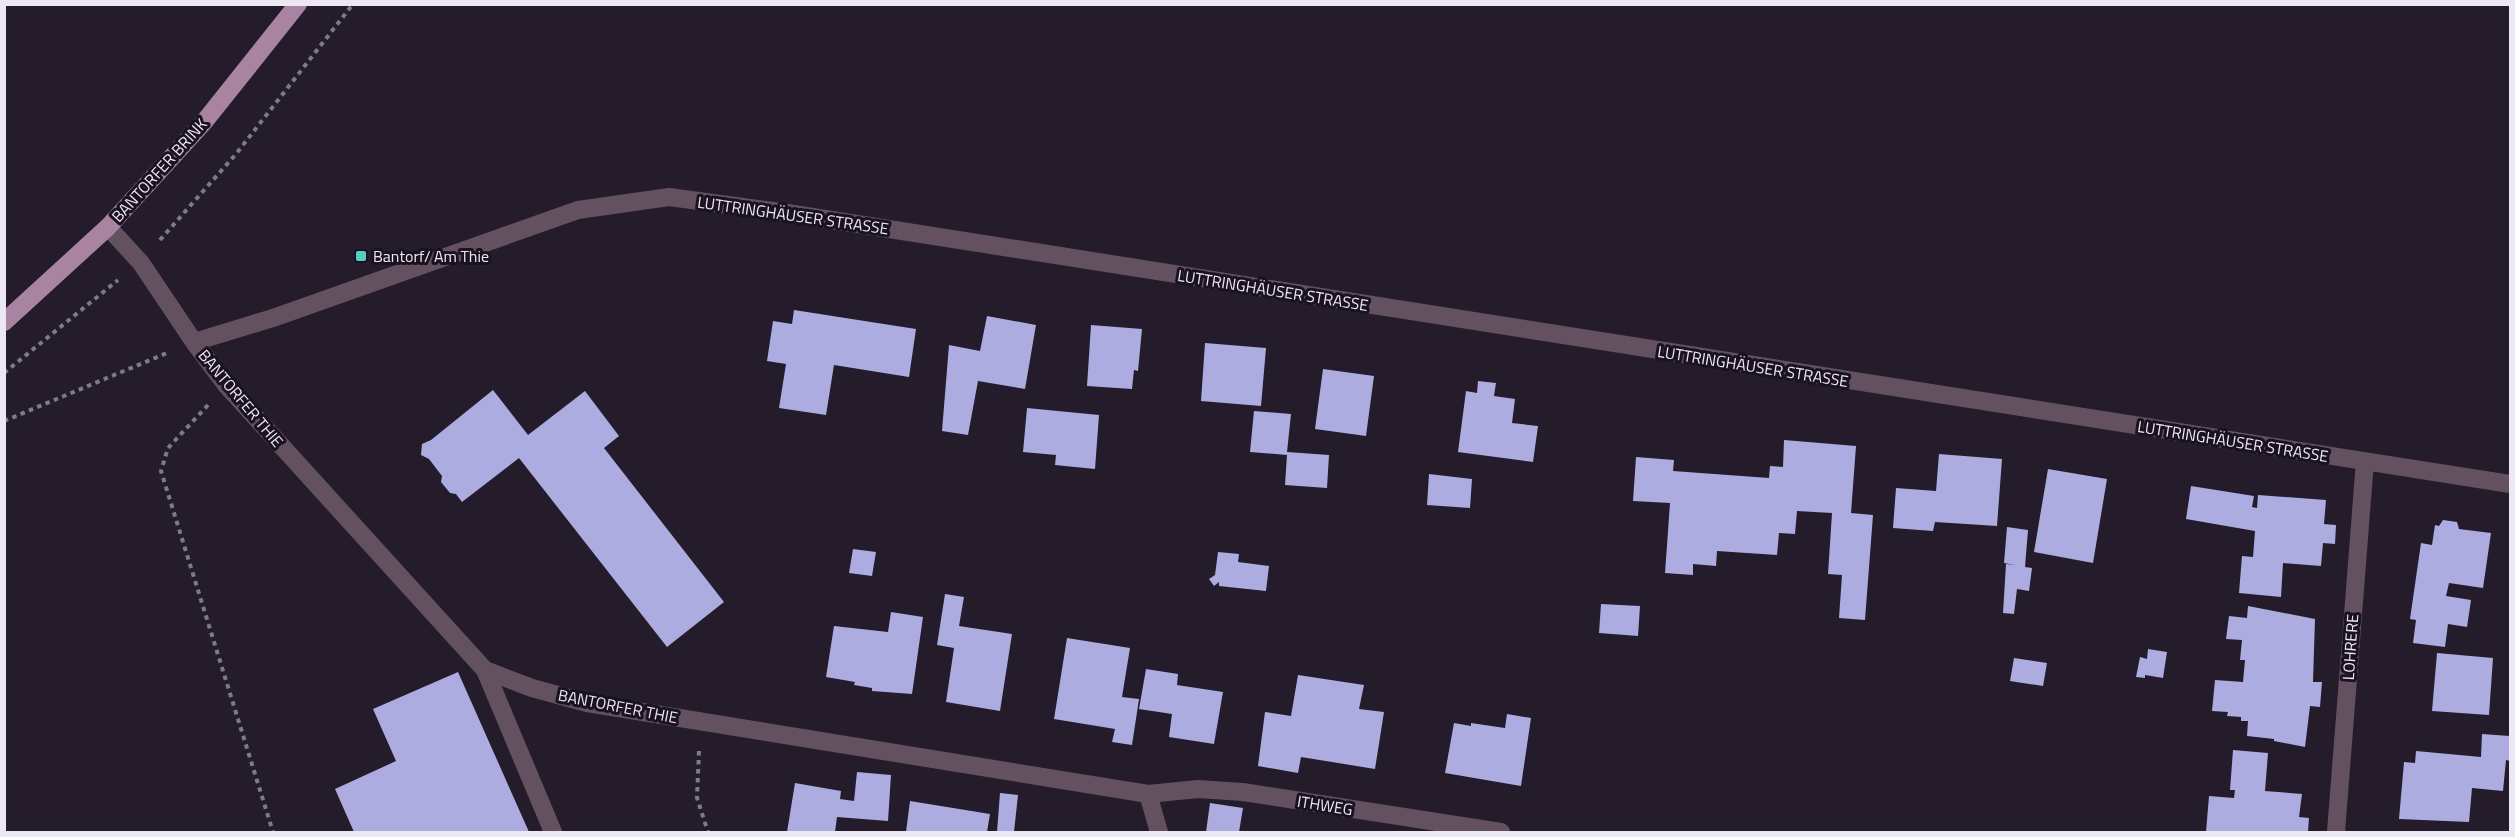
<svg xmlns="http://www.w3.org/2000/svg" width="2515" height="837" font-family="'Titillium Web',sans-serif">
  <rect width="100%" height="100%" fill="#241b2b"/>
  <path fill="#acace1" d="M794,310L916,329L909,377L834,365L826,415L779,408L786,364L767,361L773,321L792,324Z
    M987,316L1036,325L1025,389L978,381L968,435L942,431L949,345L980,351Z
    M1091,325L1142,329L1138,371L1134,370L1132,389L1087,386Z
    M1205,343L1266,348L1261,406L1201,401Z
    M1323,369L1374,376L1366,436L1315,429Z
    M1478,381L1496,383L1494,396L1515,399L1512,423L1538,426L1533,462L1458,452L1466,391L1477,393Z
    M493,390L528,435L585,391L619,436L604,448L724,602L667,647L519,458L462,502L456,494L450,493L441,482L442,476L429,459L421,455L422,444L431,440Z
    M1027,408L1099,415L1095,469L1055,465L1056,455L1023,452Z
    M1254,411L1291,414L1287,452L1329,455L1327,488L1285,485L1287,455L1250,452Z
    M1784,440L1856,446L1851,513L1873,515L1865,620L1839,618L1842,575L1828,574L1832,513L1797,511L1795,534L1779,533L1777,555L1717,551L1716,566L1693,564V575L1665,573L1670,503L1633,501L1636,457L1674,460L1673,471L1769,478L1770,466L1783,467Z
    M1939,454L2002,459L1997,526L1935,522L1933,531L1893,528L1896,488L1936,491Z
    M2048,469L2107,479L2093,563L2034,552Z
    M1429,474L1472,479L1470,508L1427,505Z
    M2191,486L2254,496L2252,507L2257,508L2258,495L2326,500L2324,524L2336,525L2335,544L2323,543L2321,566L2283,563L2281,597L2239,593L2242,556L2253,557L2255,531L2186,519Z
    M2443,520L2457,522L2459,529L2491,533L2483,588L2449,583L2446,596L2471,600L2467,627L2448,624L2445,647L2413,643L2416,620L2410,619L2421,543L2432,545L2435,525L2439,526Z
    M2007,527L2028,530L2025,567L2032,568L2029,591L2017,589L2014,614L2003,613L2006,564L2015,565L2004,563Z
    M853,549L876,552L872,576L849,573Z
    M1218,552L1239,554L1238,562L1269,566L1266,591L1219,586V582L1214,586L1209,579L1215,575Z
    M945,594L964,597L959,626L1012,634L1000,711L946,702L954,648L937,645Z
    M1601,604L1640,606L1638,636L1599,633Z
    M2248,606L2315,619L2313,682H2322L2320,707L2310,706L2305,747L2274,741V739L2247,736L2248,721H2241V717L2227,716L2228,712L2212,711L2215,680L2243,682L2245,660H2240L2242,640L2226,639L2229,616L2247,618Z
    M891,612L923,617L912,694L872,691V688L854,685L855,682L826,677L834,626L888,632Z
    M1067,638L1130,648L1122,697L1139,699L1132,745L1112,742L1115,729L1054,719Z
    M2148,649L2167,652L2163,678L2145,675V678L2136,677L2140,657L2147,659Z
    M2437,653L2493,658L2489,715L2432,711Z
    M2014,658L2047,663L2043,686L2010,681Z
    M1146,669L1178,674L1177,685L1223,692L1214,744L1169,737L1172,714L1139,709Z
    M458,672L529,832H354L335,789L396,761L373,709Z
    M1298,675L1364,685L1359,709L1384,712L1375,769L1301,757L1298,773L1258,766L1265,712L1291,716Z
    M1507,714L1531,718L1521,786L1445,773L1454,723L1471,726V723L1505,728Z
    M2482,734L2510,736V761L2506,760L2503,791L2472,788L2469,822L2399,819L2404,762L2415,763L2416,751L2481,757Z
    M2233,750L2268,753L2265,791L2302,794L2299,817L2309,818L2308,831L2206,832L2209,796L2234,798L2235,790H2230Z
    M857,772L891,775L888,821L837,817L835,832H787L795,783L841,791L840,799L854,801Z
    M1000,793L1018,795L1014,832H997Z
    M910,801L990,814L987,832H906Z
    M1210,803L1243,808L1239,832H1206Z"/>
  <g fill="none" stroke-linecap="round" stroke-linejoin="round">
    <path stroke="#807987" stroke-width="4" stroke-dasharray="4.5 4.5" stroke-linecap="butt" d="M160,240L236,154L353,4
      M4,373L118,280
      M208,405L168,448L161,471L273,832
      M4,421L167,353
      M699,751L697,798L708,832"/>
    <path stroke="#645160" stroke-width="18" d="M108,227L141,263L194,342L273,318L578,210L669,197L781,212L2510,484
      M194,342L227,386L485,670L532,688L587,703L1148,794L1159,832
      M485,670L553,832
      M1148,794L1198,789L1243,792L1501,832
      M2336,832L2365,461"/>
    <path stroke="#a983a2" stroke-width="18" d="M4,322L108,227L204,122L298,4"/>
  </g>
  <rect fill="#56cec3" stroke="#1a1221" stroke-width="2" x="355" y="250" width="12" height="12" rx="3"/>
  <g text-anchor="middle" stroke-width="6" stroke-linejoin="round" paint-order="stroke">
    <g font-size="16" fill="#ece7f2" stroke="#1a1221">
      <text transform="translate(159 170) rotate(-48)" y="6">BANTORFER BRINK</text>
      <text transform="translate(793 215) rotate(8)" y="6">LUTTRINGHÄUSER STRASSE</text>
      <text transform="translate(1273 290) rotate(9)" y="6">LUTTRINGHÄUSER STRASSE</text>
      <text transform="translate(1753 366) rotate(9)" y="6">LUTTRINGHÄUSER STRASSE</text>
      <text transform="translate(241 398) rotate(50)" y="6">BANTORFER THIE</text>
      <text transform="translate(2233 441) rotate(9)" y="6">LUTTRINGHÄUSER STRASSE</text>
      <text transform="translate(2350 647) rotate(-86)" y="6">LOHRERE</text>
      <text transform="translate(618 706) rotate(11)" y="6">BANTORFER THIE</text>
      <text transform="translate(1325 805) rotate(9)" y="6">ITHWEG</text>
    </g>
    <g font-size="16" fill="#ece7f2" stroke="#1a1221" text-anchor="start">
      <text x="373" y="262">Bantorf/ Am Thie</text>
    </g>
  </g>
  <rect width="2515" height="837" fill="none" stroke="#ece7f2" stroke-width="12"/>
</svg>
